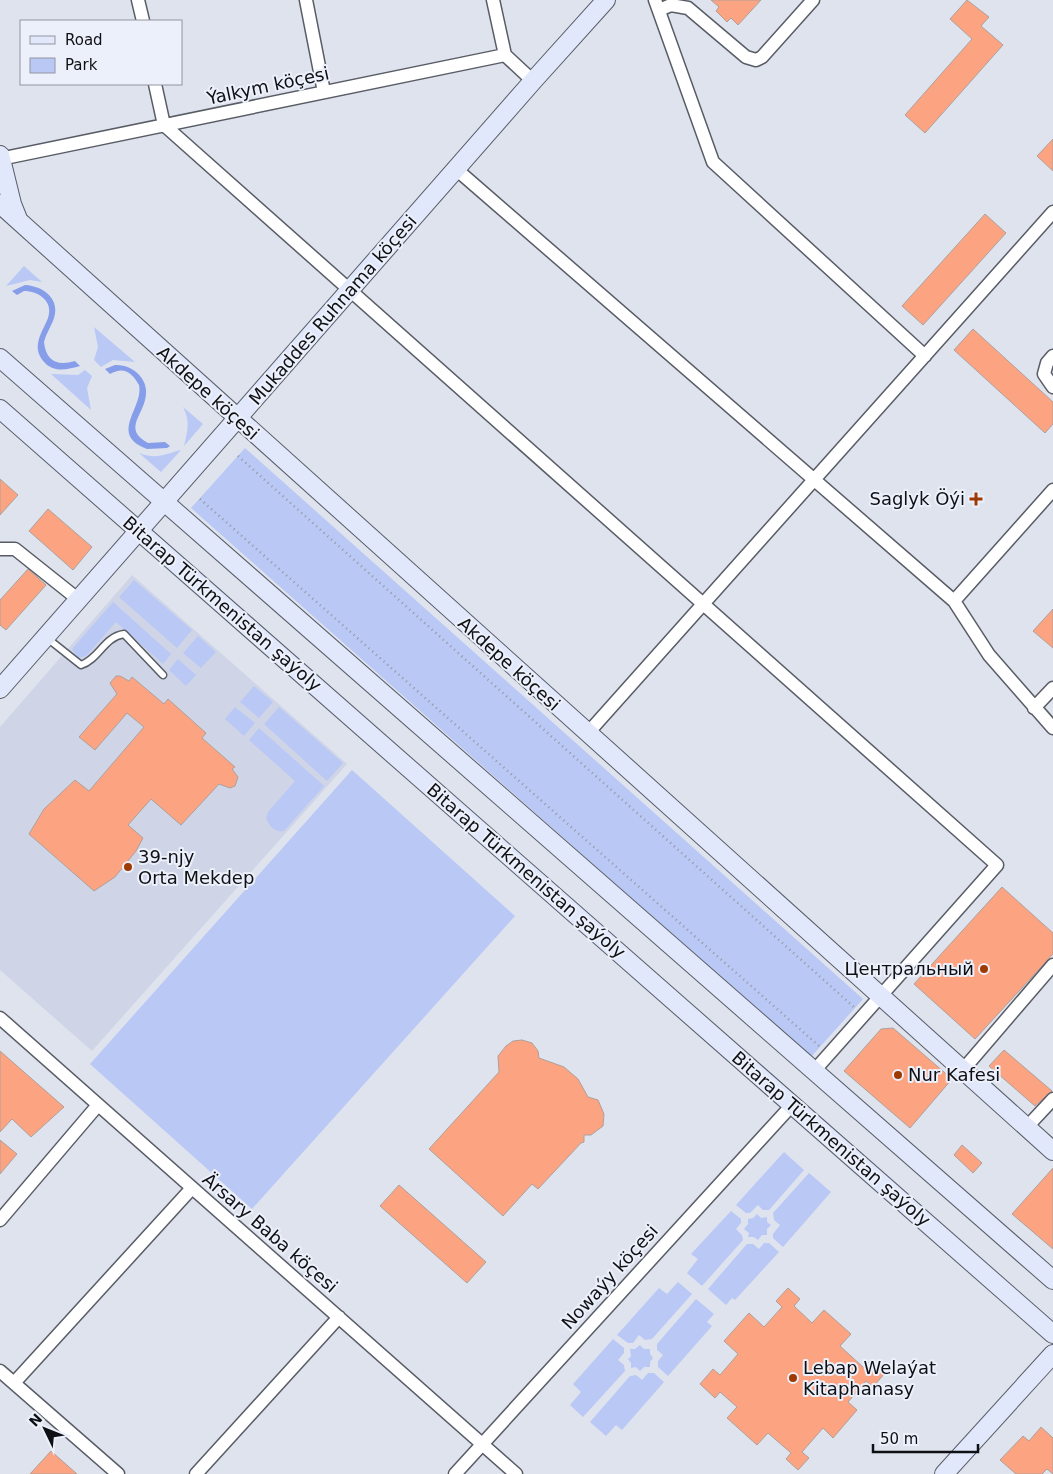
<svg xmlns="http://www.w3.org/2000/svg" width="1053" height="1474" font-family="'DejaVu Sans',sans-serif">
  <rect width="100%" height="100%" fill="#dfe3ee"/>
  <path fill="#cfd5e7" d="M132,575L347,764L92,1051L0,970V727Z"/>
  <path fill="#b9c8f5" d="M24,266L42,282L30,280L6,286Z
    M94,327L135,362L113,360L101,367L94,360L98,347Z
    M85,370L92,376L87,388L91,410L51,374L78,375Z
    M183,407L203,424L184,446C187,431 191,423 183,407Z
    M245,448L863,999L811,1057L191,508Z
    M181,450L161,472L139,453C157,460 165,454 181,450Z
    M134,580L192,630L177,648L119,597Z
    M113,602L171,654L163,664L116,622L86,656L78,658L72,649Z
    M198,636L216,652L201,668L183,653Z
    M178,659L196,675L186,686L169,670Z
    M254,686L273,702L259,718L240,702Z
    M235,707L255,723L244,736L225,719Z
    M279,707L343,763L327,781L264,724Z
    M259,728L324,786L284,831C275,833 269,826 266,818L268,812L295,781L249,740Z
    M352,770L515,916L252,1209L90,1064Z
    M784,1152L804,1170L769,1210H763L758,1205L750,1213H746L736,1205Z
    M809,1173L831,1192L783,1247L773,1238V1234L780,1225L774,1220L773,1213Z
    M731,1211L741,1219V1223L736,1229L742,1235L743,1240L702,1286L687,1273L698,1259L691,1254Z
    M757,1214L761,1218L767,1217V1222L771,1225L767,1229V1235H762L758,1240L754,1237H748L749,1233L744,1229L748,1224V1219L753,1218Z
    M764,1243H769L779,1252L735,1300L732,1298L726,1305L708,1289L747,1244H753L759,1249Z
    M678,1282L692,1294L652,1339L645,1340L639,1335L633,1343H628L617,1335L659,1288L667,1294Z
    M696,1299L714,1314L707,1322L712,1326L668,1376L658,1367V1361L663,1355L657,1350V1344Z
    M613,1339L624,1348V1353L618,1360L624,1365L625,1371L583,1417L570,1405L581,1392L573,1384Z
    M640,1345L644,1349H650V1354L653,1358L650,1362V1367H644L640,1371L636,1367L631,1368V1363L628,1359L631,1356L630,1349H635Z
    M648,1373H654L664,1382L622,1430L616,1425L606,1436L590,1422L630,1376L636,1375L642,1380Z"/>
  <path fill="#869de9" d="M25,285C44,286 62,300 53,321C50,328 46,334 44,342C46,362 58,366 75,361L80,366C69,369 56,373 46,364C30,348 41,335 48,318C54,301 38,291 24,291L17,295L12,291Z
    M115,365C133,364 151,380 145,400C141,417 124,430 148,443L165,442L170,446L167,448L147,449C108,434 144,408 139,385C132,372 123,366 110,374L105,369Z"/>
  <path fill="#fca482" stroke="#ada09c" d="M711,0H761L738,25L731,18L727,22L716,11L719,7Z
    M967,0L989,17L981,26L1003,45L925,133L905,115L972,39L950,19Z
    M1053,139V171L1037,156Z
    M985,214L1006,233L923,325L902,306Z
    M973,329L1053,402V424L1045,433L954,350Z
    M0,479L18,495L0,515Z
    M48,509L92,547L73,570L29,531Z
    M28,569L46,585L6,630L0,625V600Z
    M1053,609V648L1033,631Z
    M116,676H120L129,681L132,677L164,704L168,699L206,733L202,738L235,767L232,769L238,777L235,786L230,788L219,784L181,825L151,799L128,825L143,838L136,851L115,877L94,891L29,834L44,809L75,780L89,791L144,727L127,713L95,750L79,737L117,694L110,683Z
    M1002,887L1053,933V954L975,1039L914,984Z
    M893,1028L952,1079L910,1128L844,1071L881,1029Z
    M522,1040L532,1043L538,1051L539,1058L564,1067L578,1079L588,1097L598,1100L604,1114L603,1126L591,1135H584V1142L581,1143L538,1189L532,1184L503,1216L429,1149L499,1072L498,1056L506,1046L513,1041Z
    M1004,1050L1052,1091L1035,1106L989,1066Z
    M0,1051L64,1107L31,1137L12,1119L0,1132Z
    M0,1140L17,1154L0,1174Z
    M962,1145L982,1163L973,1173L954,1155Z
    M1053,1168V1249L1012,1214Z
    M399,1185L486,1262L467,1283L380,1206Z
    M788,1288L800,1299L794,1306L812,1323L824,1310L851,1334L840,1346L864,1368L871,1360L885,1373L873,1387L866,1381L848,1402L857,1410L833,1438L823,1428L802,1452L809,1458L798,1470L786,1459L791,1453L768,1433L757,1445L727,1418L737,1407L720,1392L715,1398L700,1384L713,1369L720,1375L738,1354L724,1341L749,1313L764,1327L782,1307L776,1301Z
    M1041,1427L1053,1438V1474L1047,1469L1042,1474H1016L1000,1460L1023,1436L1029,1441Z
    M51,1451L77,1474H30Z"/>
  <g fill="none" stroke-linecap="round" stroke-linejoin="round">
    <g stroke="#585c65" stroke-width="9">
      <path id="lane" d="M47,638L81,665C99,659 104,637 124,634L163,675"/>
    </g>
    <g stroke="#585c65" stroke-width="15">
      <path id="street" d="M138,0L143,21
        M306,0L324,92
        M493,0L505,55
        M655,0L713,162L925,356
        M659,10L671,5L688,8L746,57L756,60L762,57L813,0
        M155,84L164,125L997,865L814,1071
        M0,159L505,55L533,81
        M456,169L954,601L1053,490
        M1053,356L1047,363L1044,374L1053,387
        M0,549H15L79,600
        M954,601L989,655L1053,728
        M1034,708L1053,688
        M587,734L1053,212
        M0,1018L516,1474
        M962,1071L1053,965
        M1026,1128L1053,1099
        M0,1220L98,1105
        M0,1371L118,1474
        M14,1383L192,1188
        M196,1474L339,1317
        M455,1474L792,1105"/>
    </g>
    <g stroke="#585c65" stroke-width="20">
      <path id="secondary" d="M0,155L12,204L18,219
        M0,204L1053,1151
        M0,358L1053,1280
        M0,409L1053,1334
        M0,689L533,81L606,0
        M944,1474L1053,1354"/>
    </g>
    <path stroke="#94979f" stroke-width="2.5" stroke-dasharray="1 4" stroke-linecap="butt" d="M238,456L855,1008
      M200,499L819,1046"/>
    <use href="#lane" stroke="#fff" stroke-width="6"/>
    <use href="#street" stroke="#fff" stroke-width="12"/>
    <use href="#secondary" stroke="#e1e8fc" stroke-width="18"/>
  </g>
  <g fill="#9e3a04" stroke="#ecf0fb" stroke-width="2">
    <path d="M973.5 491.5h5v5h5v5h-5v5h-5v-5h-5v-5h5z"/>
    <circle cx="128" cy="867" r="5"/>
    <circle cx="984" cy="969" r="5"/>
    <circle cx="898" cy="1075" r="5"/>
    <circle cx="793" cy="1378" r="5"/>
  </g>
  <g text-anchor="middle" stroke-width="4" stroke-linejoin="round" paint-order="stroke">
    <g font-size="18" fill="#0f1014" stroke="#ecf0fb">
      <text transform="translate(268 86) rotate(-12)" y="6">Ýalkym köçesi</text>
      <text transform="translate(333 310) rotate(-49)" y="6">Mukaddes Ruhnama köçesi</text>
      <text transform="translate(208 393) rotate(42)" y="6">Akdepe köçesi</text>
      <text transform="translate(222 604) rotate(41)" y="6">Bitarap Türkmenistan şaýoly</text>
      <text transform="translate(509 664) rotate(42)" y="6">Akdepe köçesi</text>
      <text transform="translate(526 871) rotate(41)" y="6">Bitarap Türkmenistan şaýoly</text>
      <text transform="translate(831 1139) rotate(41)" y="6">Bitarap Türkmenistan şaýoly</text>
      <text transform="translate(270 1233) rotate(41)" y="6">Ärsary Baba köçesi</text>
      <text transform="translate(610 1277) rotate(-48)" y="6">Nowaýy köçesi</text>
    </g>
    <g font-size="18" fill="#0f1014" stroke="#ecf0fb" text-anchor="start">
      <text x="965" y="505" text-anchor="end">Saglyk Öýi</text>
      <text x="138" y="863">39-njy<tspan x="138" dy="21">Orta Mekdep</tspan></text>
      <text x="974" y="975" text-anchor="end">Центральный</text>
      <text x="908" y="1081">Nur Kafesi</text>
      <text x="803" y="1374">Lebap Welaýat<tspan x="803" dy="21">Kitaphanasy</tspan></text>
    </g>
  </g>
  <rect x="20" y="20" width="162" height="65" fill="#ecf0fb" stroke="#94969f"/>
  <rect x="30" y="36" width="25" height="8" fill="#e1e8fc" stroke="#94969f"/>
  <text x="65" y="45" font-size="15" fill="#0f1014">Road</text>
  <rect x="30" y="58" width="25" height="15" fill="#b9c8f5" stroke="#94969f"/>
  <text x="65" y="70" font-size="15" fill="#0f1014">Park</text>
  <g transform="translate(45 1429) rotate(313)" stroke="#ecf0fb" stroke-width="4" paint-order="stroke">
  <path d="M0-4L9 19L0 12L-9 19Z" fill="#0f1014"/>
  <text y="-8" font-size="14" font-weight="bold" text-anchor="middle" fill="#0f1014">N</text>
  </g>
  <path d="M873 1444v8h105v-8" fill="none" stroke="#0f1014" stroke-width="2.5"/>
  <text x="880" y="1444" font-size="15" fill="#0f1014" stroke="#ecf0fb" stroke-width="4" paint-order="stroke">50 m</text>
</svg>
